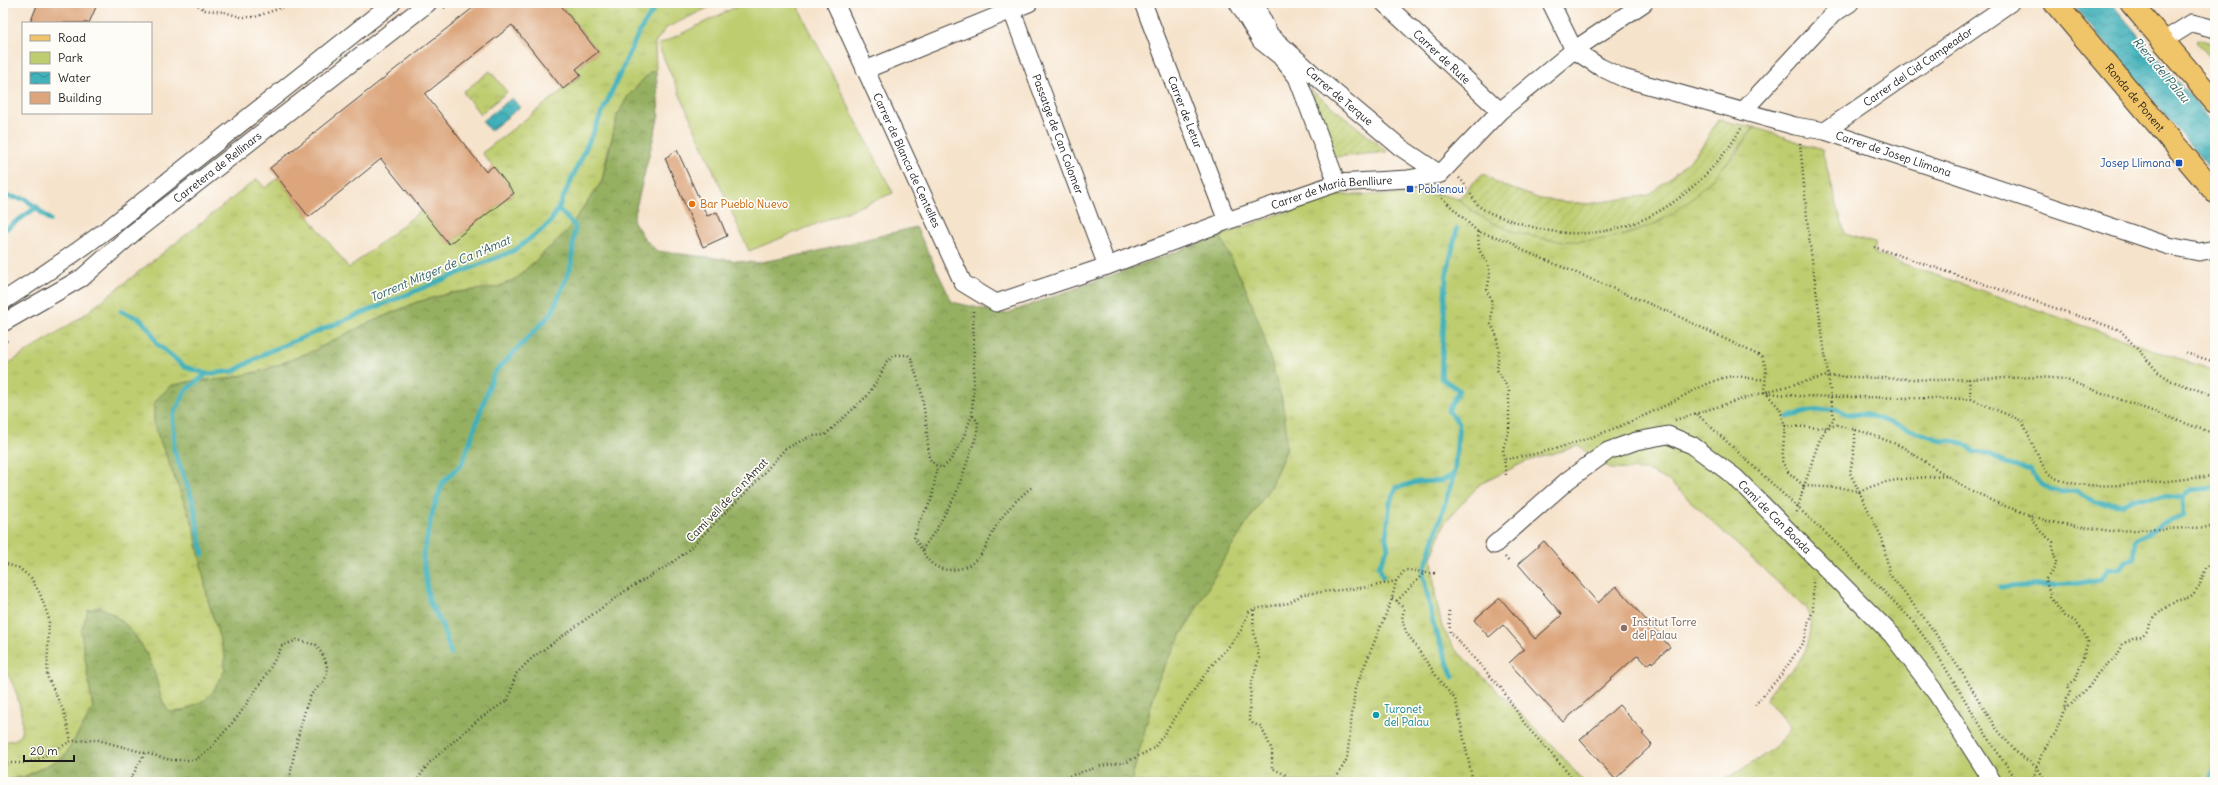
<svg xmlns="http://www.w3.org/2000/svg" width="2218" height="785" font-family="Delius,sans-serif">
  <defs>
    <pattern id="grass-tufts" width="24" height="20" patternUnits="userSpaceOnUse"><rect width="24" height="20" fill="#becd6f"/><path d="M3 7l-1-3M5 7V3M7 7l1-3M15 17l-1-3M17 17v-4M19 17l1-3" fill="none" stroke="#a3af60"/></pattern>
    <pattern id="forest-crowns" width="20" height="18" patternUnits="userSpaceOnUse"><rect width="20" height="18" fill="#96b062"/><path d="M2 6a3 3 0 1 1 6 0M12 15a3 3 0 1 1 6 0" fill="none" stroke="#7a8e50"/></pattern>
    <pattern id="garden-furrows" width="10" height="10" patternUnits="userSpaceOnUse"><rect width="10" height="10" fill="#becd6f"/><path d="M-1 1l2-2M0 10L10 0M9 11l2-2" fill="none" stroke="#a3af60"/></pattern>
    <pattern id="water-waves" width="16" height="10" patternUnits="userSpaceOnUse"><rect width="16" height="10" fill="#41b1ba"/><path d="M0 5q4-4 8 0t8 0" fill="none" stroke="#368f96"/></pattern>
  </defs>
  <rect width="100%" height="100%" fill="#fdfcf7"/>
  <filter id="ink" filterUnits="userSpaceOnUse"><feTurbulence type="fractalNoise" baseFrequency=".025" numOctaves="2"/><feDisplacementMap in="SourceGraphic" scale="8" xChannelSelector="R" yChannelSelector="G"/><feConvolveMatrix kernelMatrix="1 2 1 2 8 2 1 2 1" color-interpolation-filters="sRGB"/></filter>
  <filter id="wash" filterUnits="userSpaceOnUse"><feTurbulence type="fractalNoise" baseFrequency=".012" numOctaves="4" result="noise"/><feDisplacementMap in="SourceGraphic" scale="16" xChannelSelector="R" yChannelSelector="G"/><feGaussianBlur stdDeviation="0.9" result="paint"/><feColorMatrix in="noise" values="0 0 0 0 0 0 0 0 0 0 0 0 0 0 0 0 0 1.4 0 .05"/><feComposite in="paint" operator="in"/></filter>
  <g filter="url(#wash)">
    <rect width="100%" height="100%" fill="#f6e3cc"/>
    <path fill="url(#grass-tufts)" stroke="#6d7446" d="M559,3H718L666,28L655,43L656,70L649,73L609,145L602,181L567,231L517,278L498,287L451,293L417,302L366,324L313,351L265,370L227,379L193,381L170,386L154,403V425L194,527L208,600L225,656V670L213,692L205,700L182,711L170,713C159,699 157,683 152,667C143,641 124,619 100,607L88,610L83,645L93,709L64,757L26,776L3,781V741C9,741 17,741 20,735C27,721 14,678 3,668V367L80,318L257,179L265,188L278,178L349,268L422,210L449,244L514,193L482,153L581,76L576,69L598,52Z
      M2198,39L2215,44V63L2197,42Z
      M490,71L507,92L480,114L463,92Z
      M1754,127L1822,150L1845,234L1874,243L1875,254L2215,371V782H1720C1739,771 1783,748 1790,727L1767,700C1770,686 1783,679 1793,669C1807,653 1817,628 1806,609L1669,481L1645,470L1610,469L1578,446L1525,462L1480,484L1445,522L1432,556L1435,594L1442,627L1454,648L1551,744L1584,782H1131L1157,683L1168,659L1224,559L1270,487L1286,450L1282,400L1269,355L1246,289L1220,236L1331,195L1440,194L1458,199L1466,205L1629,234L1661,221L1691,198L1737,153Z"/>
    <path fill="url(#forest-crowns)" stroke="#59663f" d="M656,70L659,115L633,220L644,238L657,251L756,263L806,254L916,227L952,302L1005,314L1220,236L1246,289L1262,330L1282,400L1286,426V450L1270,487L1224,559L1168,659L1157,683L1131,782H3L26,776L64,757L93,709L81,632L88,610L100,607C128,620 148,649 156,678C160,692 160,701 170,712L182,711L205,700L213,692L225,670V656L208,600L194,527L154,425V403L170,386L193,381L227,379L265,370L313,351L366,324L417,302L451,293L498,287L517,278L567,231L602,181L617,116L628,96L649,73Z"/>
    <path fill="#becd6f" stroke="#6d7446" d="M744,3H796L893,193L749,251L658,45Z"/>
    <path fill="url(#garden-furrows)" stroke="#6d7446" d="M1310,89L1388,152L1334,157Z
      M1718,120L1754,127C1733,158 1694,203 1660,221C1604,250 1531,248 1477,214C1470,210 1465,204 1458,199L1483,173L1499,184L1540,199L1588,204L1649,195L1688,162L1703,145Z"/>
    <path fill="url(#water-waves)" stroke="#2e666b" d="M2072,3H2111L2215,126V175Z
      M512,98L520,107L490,131L482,121Z"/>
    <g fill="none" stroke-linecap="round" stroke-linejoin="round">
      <path stroke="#41b1ba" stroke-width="5" d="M3,196L26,199L50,220
        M3,231L37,207
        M121,311L140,319L151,331L157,344L185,367L207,374L234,371L270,351L515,250L549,224L558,209L639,32L658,3
        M1788,417L1810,411L1837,409L1847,414L1868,415L1943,441C1956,440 1966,442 1974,452L1992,454L2005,464L2031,470L2037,480L2050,489L2063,492L2076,491L2096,502L2121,504L2133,499L2163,496L2182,498L2191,490L2215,488
        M203,554L193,501L174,450L173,416L186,390L207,374
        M1383,577L1379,566L1388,548L1386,538L1390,503L1396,488L1417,482L1441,481L1454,474
        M2000,587L2074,584L2101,579L2108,569L2120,570L2125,561L2134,558L2136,540L2162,524L2183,515L2182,498
        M451,654L442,625L429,601L423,557L432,514L443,482L462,464L494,373L552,313L571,266L575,226L558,209
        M1453,677L1434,627L1423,574L1454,474L1459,423L1448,411L1459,390L1441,378L1446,277L1457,229
        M2210,782L2215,765"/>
    </g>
    <g id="blocks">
      <path fill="#dca57b" d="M38,3H84L96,7L89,23H30Z
        M479,3H559L598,52L576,69L581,75L563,89L512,25L425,94L486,172L493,166L514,193L449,244L381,159L309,217L270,168Z
        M677,150L707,216L717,212L727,236L703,247L665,158Z
        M1544,541L1598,603L1616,586L1670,647L1652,663L1651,661L1647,665L1638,655L1563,722L1509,663L1524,649L1503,625L1489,637L1474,620L1500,598L1535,639L1562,615L1518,564Z
        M1619,705L1644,733L1642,734L1652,745L1615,779L1580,740Z"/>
    </g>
  </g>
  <g filter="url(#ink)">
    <use href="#blocks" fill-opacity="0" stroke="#3d3a36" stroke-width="1"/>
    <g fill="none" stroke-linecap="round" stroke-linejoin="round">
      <g stroke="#3d3a36" stroke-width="19">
        <g id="minor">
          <path id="s1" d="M835,3L963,283L996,303L1107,266L1227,221L1337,183L1408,179L1440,174L1500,111L1574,50L1644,3"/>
          <path id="s2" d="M1009,3L1107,266"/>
          <path id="s3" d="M1143,3L1227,221"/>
          <path d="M1238,3L1261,41L1280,56L1297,77L1337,183"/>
          <path id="s4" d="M1257,3L1260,15L1270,35L1321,81L1400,147L1440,174"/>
          <path id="s5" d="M1384,3L1500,111"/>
          <path id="s6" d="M1551,3L1574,50L1600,67L1623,78L1795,126L1825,131L2169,246L2199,252L2215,249"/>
          <path d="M2163,41L2192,23L2215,29"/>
          <path d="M865,70L1029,3"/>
          <path d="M1743,111L1833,14L1850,3"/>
          <path id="s7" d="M1825,131L2010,3"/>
          <path d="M3,301C41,277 77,252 113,225L392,3"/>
          <path id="s8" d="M3,323L83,277L133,233L428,3"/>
          <path id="s9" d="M1494,545L1568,480L1608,451L1636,441L1668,435L1692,445L1735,477L1892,635L1936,693L1993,782"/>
        </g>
      </g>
      <g stroke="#3d3a36" stroke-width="24">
        <g id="major">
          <path id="s10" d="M2055,3L2215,192"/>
          <path d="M2131,3L2215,102"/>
        </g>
      </g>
      <path stroke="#3d3a36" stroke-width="2.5" stroke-dasharray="1 3" stroke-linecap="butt" d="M195,3L205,10L224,12L241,17H255L295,3
        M444,8L450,3
        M1800,143L1809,238L1834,419C1816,437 1813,463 1804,486L1843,488L1860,492C1887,477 1918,478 1948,476
        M1459,178C1468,186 1471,197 1478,205C1486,214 1511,220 1523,224C1615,255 1695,205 1742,127
        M1441,190L1442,198L1478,232L1510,241L1522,250L1676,315L1762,357L1766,368L1765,392L1780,409L1785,426L1782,461L1787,471L1804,486L1796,515
        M1478,232L1479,250L1488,264L1490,275L1487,291L1492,302L1491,324L1496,334L1499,350L1497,370L1509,390V430L1503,449L1506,475
        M1874,247L2120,330L2158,372L2172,381L2215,396
        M3,343L8,340
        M2186,353L2215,362
        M1969,379L1971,399
        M1767,393L1798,396L1971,399L2022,421C2028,432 2041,466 2048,473C2075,498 2180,478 2215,476
        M1697,414L1836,543L1911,619L1938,656L1993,746L2018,782
        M973,416L978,422L977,434L956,494L937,528L924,547L923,551C932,575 961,575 978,558C986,550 990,538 995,528C1005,511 1017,499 1032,487
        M1675,420L1765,392L1827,376L1937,380L2040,377L2064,379L2215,434
        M1785,426L1825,428L1837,425L1867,433L1901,446L1964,487L2002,505L2050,522L2111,531L2215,527
        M1855,430V443L1850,473L1882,538L1890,575L1928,623L1963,674L1995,727L2016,752L2038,768L2046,782
        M1505,459C1552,454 1615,430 1658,409C1680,399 1703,383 1727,377C1742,374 1752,381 1765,379
        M2029,515L2040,531L2053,542C2051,563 2065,557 2045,580L2050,593V598L2065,616L2075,621L2084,633L2088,642L2076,679L2068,686L2070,693L2066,699L2064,709
        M923,551L914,538L920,520L932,499L937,467
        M1505,557L1510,563
        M3,563L19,568L31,578L40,594L49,619L47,676L64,712L71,741
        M1392,599L1397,601L1404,609L1402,619L1406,632L1442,684L1455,699L1457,706L1473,782
        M1397,601L1423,574
        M1254,610L1253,626L1259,658L1251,685L1249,719L1253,724L1261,726L1272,750V768L1286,775L1291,782
        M1449,611L1450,632L1501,688L1527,727L1577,782
        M1755,705L1782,674L1805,639L1809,620L1813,611V579
        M3,763H24L41,758L71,741L98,740L171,760H195L208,751L239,715L268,672L282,646L297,640L316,645C322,654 330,664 326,676C324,684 315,688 311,695C305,704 289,770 290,782
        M129,782L145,753
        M416,782L428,764L479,719L508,700L516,674L532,658L628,589L669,565L686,552L756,482L785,449L811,436L825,435L867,396L880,376L886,362L896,355H908L911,358L921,390L926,422L929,458L935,465L942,468L950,461L962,441L972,415L974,371L973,308
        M1059,782L1069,776L1101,766L1127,762L1154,748L1210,667L1231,644L1241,630L1249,612L1254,609L1289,603L1303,594L1369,587L1396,581L1405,570C1417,570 1424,574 1437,573
        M1334,782L1347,759L1355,689L1392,599L1396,581
        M2032,782L2042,753L2056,732L2064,710L2089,687L2098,673L2107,664L2116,658L2123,644L2133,638L2142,636L2149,629L2150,623L2162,610L2176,601L2191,597L2194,594L2199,587L2206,568L2215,558"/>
      <use href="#minor" stroke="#fff" stroke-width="17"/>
      <use href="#major" stroke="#f0c469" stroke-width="22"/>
    </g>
  </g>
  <g fill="#1a4fb4" stroke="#fdfcf7" stroke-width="1.5">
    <rect x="2175" y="159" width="8" height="8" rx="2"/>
    <rect x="1406" y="185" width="8" height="8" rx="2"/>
  </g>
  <circle fill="#e8710a" stroke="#fdfcf7" stroke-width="1.5" cx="692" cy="204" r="4"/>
  <circle fill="#8d6e63" stroke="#fdfcf7" stroke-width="1.5" cx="1624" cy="628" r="4"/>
  <circle fill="#0f9aa8" stroke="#fdfcf7" stroke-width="1.5" cx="1376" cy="715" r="4"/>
  <g text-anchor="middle" stroke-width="3.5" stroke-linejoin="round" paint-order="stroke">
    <g font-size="11" fill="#1c1c1c" stroke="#fdfcf7">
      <text dy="4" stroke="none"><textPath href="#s5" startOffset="79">Carrer de Rute</textPath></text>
      <text dy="4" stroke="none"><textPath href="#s7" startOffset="113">Carrer del Cid Campeador</textPath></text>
      <text dy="4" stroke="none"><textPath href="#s4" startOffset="127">Carrer de Terque</textPath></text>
      <text dy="4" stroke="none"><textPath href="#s10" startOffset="124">Ronda de Ponent</textPath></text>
      <text dy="4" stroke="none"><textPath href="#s3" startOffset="117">Carrer de Letur</textPath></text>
      <text dy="4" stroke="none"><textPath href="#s2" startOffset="140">Passatge de Can Colomer</textPath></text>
      <text dy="4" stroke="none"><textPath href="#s6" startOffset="390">Carrer de Josep Llimona</textPath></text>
      <text dy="4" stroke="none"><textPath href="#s1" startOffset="173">Carrer de Blanca de Centelles</textPath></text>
      <text dy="4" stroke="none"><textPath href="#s8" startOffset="266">Carretera de Rellinars</textPath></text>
      <text dy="4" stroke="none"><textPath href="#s1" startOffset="701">Carrer de Marià Benlliure</textPath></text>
      <text transform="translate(727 500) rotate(-46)" y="4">Camí vell de ca n'Amat</text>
      <text dy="4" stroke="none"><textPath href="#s9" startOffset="346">Camí de Can Boada</textPath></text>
    </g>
    <g font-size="11" fill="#164399" stroke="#fdfcf7" text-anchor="end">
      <text x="2171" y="167">Josep Llimona</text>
      <text x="1418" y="193" text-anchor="start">Poblenou</text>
    </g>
    <g font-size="11" fill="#c56008" stroke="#fdfcf7" text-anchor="start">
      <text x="700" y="208">Bar Pueblo Nuevo</text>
    </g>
    <g font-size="11" fill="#785e54" stroke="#fdfcf7" text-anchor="start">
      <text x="1632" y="626">Institut Torre<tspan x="1632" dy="13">del Palau</tspan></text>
    </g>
    <g font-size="11" fill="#0d838f" stroke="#fdfcf7" text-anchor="start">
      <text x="1384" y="713">Turonet<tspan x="1384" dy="13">del Palau</tspan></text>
    </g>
    <g font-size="12" font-style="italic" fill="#2d5f63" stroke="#fdfcf7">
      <text transform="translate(2161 70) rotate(50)" y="4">Riera del Palau</text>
      <text transform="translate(440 269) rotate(-23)" y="4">Torrent Mitger de Ca n'Amat</text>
    </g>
  </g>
  <rect width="2218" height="785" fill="none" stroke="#fdfcf7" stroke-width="16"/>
  <rect x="22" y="22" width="130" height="92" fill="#fdfcf7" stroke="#a3a29f"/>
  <rect x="30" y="35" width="20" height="6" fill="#f0c469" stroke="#a3a29f"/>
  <text x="58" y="42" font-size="12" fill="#1c1c1c">Road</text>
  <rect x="30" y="52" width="20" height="12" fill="#becd6f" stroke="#a3a29f"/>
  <text x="58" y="62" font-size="12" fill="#1c1c1c">Park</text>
  <rect x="30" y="72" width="20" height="12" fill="url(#water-waves)" stroke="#a3a29f"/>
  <text x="58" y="82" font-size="12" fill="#1c1c1c">Water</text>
  <rect x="30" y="92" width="20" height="12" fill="#dca57b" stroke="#a3a29f"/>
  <text x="58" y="102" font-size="12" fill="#1c1c1c">Building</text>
  <path d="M24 755v6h50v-6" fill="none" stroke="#1c1c1c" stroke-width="2"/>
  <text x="30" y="755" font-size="12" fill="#1c1c1c" stroke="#fdfcf7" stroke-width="3" paint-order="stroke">20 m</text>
</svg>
